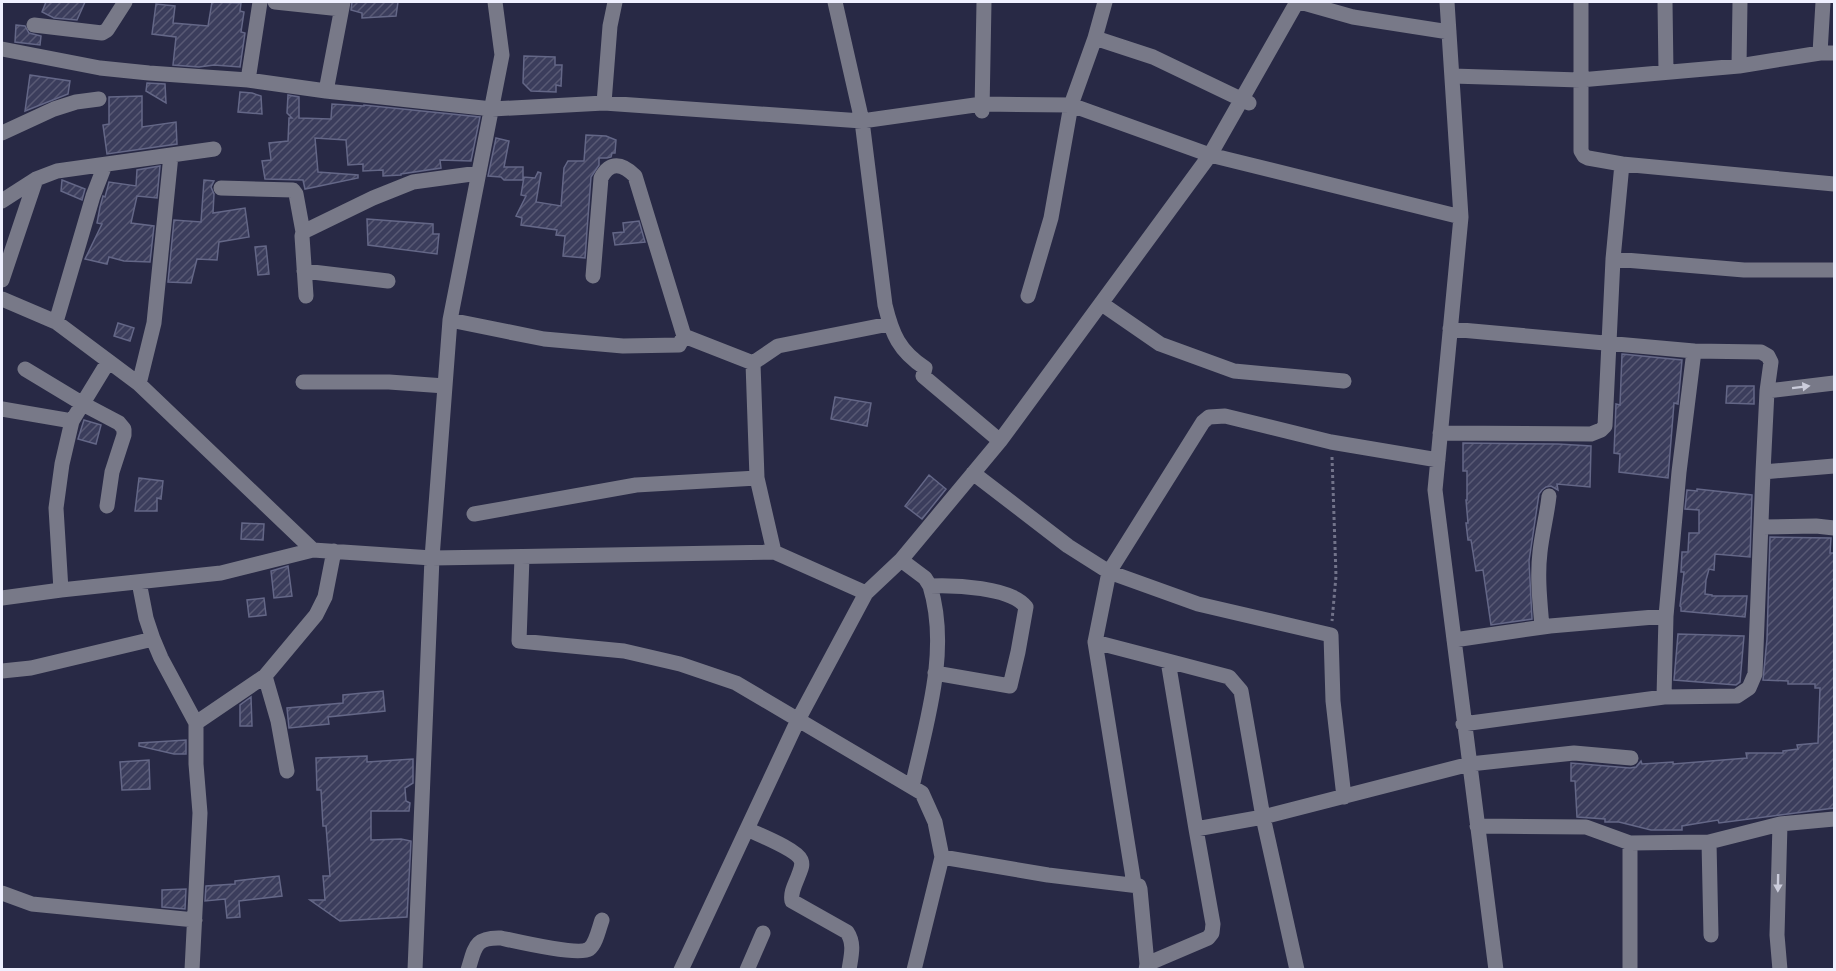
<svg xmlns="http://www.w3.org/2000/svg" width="1836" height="971" font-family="'Golos Text',sans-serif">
  <defs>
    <pattern id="building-hatch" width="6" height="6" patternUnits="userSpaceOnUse" patternTransform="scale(1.5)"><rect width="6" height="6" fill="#3b3d5c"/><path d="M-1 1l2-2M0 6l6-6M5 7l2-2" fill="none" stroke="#585974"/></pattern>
  </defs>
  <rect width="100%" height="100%" fill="#282945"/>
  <path fill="url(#building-hatch)" stroke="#646787" stroke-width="1.5" d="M46,2H85L77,20L54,18L42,12Z
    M212,2L241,3L240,11L244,12L241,32L245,33L240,67L214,65L199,67L173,65L176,37L152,34L156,4L175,6L173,23L208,26Z
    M352,2H398L396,16L362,18V13L351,10Z
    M16,25L25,26L29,33L41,36L40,45L15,42Z
    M524,56L555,57V65H562L561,86L556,85V92L531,91L523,83Z
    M30,75L70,81L68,94L25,111Z
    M147,83L165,84L166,103L146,91Z
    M240,92L252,93L261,96L262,114L238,112Z
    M288,95L299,97V118L331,119L332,104L364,106V105L480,117L471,161L440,160L441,168L401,174V175L383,176V170L363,171V164L348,165L346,140L315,138L318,172L358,175V178L305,189L303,180L265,179L262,161L271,160L269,143L288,141L289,118H292L287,113Z
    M142,96V127L176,122L177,144L107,154L103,125L109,124V97Z
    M586,135L606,136L616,140L615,153H612L611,157L607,158H599V165L591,177L585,258L563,256L565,236L556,235L557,230L521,225L522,218L516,216L526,196L521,195L524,177L535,178L538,172L541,173L536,202L561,206L564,168L568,161H584Z
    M496,138L509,141L504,167H523V180H504L501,177L488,176Z
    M160,166L157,198L137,196L131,223L154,226L150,262L124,261L109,257L107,264L85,259L102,224L97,223L100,207L103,196L105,197L109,182L136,186L137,170Z
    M62,180L85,189L82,200L61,191Z
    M204,180L214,181L211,187L214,194L213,213L245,208L249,237L219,242L217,260L197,259L191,283L168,282L174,220L201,222Z
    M367,219L433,224V234H439L437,254L368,245Z
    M639,221L645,242L615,245L613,233L624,232L623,223Z
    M266,246L269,274L258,275L255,247Z
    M118,323L134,328L130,341L114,336Z
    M1622,354L1682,360L1678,404L1674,403L1668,478L1619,472L1620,454L1614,453L1616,404L1620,405Z
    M1727,386H1754V404L1726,403Z
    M835,397L871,403L867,426L831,419Z
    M84,420L101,425L96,444L78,439Z
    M1463,443L1558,444L1591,446L1590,487L1557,484L1558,490L1551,486L1546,487L1542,490L1539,494L1529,561L1532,619L1491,625L1483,570L1476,571L1471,540H1468L1466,523H1468L1466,500H1467V471H1463Z
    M929,475L946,489L922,519L905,506Z
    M139,478L163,481L161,499L157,498V511H135Z
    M1697,489L1752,495L1750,557L1715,554L1714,570L1709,569L1706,580L1705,594L1712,595V596H1747L1745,617L1681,611V607L1680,606L1684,572H1681L1682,552H1688L1689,533H1699V510L1685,509L1687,490L1697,491Z
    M242,523L264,524L263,540L241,539Z
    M1770,537L1831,538L1830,553H1834V808L1719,823L1718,820L1682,826V830H1651L1619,822H1605V819L1577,817L1575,781H1571V763L1630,768L1636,767L1641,761L1642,764L1673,762V764L1735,759L1747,758L1746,753H1783V751L1798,749L1797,745L1818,743L1820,688H1815V684H1788V681L1763,680L1767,639Z
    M288,566L292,596L274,598L271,571Z
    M264,598L266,615L249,617L247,600Z
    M1678,634L1744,636L1740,682L1736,685L1674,680Z
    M383,691L385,711L328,717L329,724L289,728L287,708L343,703V695Z
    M251,697L252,726H240V705Z
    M186,740V754H174L139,746V743Z
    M367,756V762L413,759V783L405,788L406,801L410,803L409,811H371V840L401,839L411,841L407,917L340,921L310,900H325L323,876H330L326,826H323L321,790H317L316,758Z
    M149,760L150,789L122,790L120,762Z
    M279,876L282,896L239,901L240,917L227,918L225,899L205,901L206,886L235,884V881Z
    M186,889L185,909L162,907V890Z"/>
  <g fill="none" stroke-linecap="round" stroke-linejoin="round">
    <path stroke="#72738a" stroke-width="3" stroke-dasharray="3 3" stroke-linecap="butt" d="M1332,457L1336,576L1332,621"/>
    <path stroke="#787988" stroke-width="15" d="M275,2L341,9
      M835,2L862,121L885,305C892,334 899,351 925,368L923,376L1000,441
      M1300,2L1353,17L1449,32
      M1447,2L1461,217L1435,490L1496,970
      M1581,2V151L1584,156L1588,158L1622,164
      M1665,2L1666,72
      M34,25L102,33L107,30L125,2
      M1095,38L1153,57L1249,103
      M2,49L100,68L149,73L248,80L326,91L492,109L604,103L862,121L982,104L1071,105L1210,155L1461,217
      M1820,53L1823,2
      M1739,66L1740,2
      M1452,76L1580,80L1739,66L1820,53H1834
      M248,80L260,2
      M326,91L343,2
      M604,103L610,26L615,2
      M982,111L984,2
      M2,133L54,109L76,102L99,99
      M221,188L293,190L296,194L303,232
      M2,201L36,179L57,171L214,149
      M1613,259L1622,164L1834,184
      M304,271L388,281
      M593,276L601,178C610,161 622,163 635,176L684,336
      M2,280L36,179
      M306,296L302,236L303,232L373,198L413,182L479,173
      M1028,296L1051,218L1071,105L1095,38L1105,2
      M2,299L56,322L139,384L313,550L432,558L450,320L502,55L495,2
      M1102,304L1160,344L1234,371L1344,381
      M450,320L544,339L623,346L679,345L684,336L753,363
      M56,322L93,196L105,165
      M1450,329L1694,351L1761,352L1768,356L1771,362L1767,391L1763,472L1755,674L1749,688L1737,696L1664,697L1463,724
      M753,363L757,478L774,552
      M753,363L778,346L889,324
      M25,369L83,404L119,423L124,429V435L112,472L107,506
      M303,382H389L445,386
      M139,384L154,323L171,155
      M1767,391L1834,383
      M2,409L72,421
      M1440,433L1591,434L1601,430L1605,426L1613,259L1744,270H1834
      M1438,460L1331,442L1225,416L1209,417L1203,422L1109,572L1095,642L1168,661L1196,829L1263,817L1470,764L1574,753L1631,758
      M1763,472L1834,466
      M973,473L1068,546L1109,572L1198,604L1331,635L1333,701L1344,797
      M474,514L636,485L757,478
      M1762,527L1816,526L1834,528
      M522,557L519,641L624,651L680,664L736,683L922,793L935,822L942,857L914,970
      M901,560L925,578L930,586C950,651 926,723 912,787
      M139,582L146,618L153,639L161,658L196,723V764L200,813L192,970
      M930,586C954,585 1011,587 1026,607L1018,652L1010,686L935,673
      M61,590L56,508L62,464L72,421L108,362
      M2,598L61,590L221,573L313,550
      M1542,627C1540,602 1537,577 1540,552C1542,533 1547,515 1549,496
      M1454,640L1550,626L1666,616
      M1095,642L1134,884
      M1168,661L1229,677L1241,691L1263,817L1297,970
      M2,671L31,668L153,639
      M265,676L278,721L287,771
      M1664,697L1666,616L1679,472L1694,351
      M196,723L265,676L316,615L325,597L334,551
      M1780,824L1777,935L1780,970
      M1477,826L1586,827L1630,843L1709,842L1780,824L1834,819
      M747,829C759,835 796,849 801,860C803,865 801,869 799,874C796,883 790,892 792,901L847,932C855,944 851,956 849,970
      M1709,842L1711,935
      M942,857L1048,875L1139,886L1140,889L1147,964
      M2,893L32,904L195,920
      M415,970L432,558L774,552L866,593
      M468,970C475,948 474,937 501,938C515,941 579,956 589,949C596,944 599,928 602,920
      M681,970L798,720L866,593L901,560L1000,441L1210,155L1297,2
      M747,970L763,933
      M1146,970L1147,964L1208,938L1212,933L1213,924L1196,829
      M1630,970V843"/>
  </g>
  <defs><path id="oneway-solid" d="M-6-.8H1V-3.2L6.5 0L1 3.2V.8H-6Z" transform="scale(1.5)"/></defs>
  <g fill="#cbccdb">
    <use href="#oneway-solid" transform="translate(1801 387) rotate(-7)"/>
    <use href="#oneway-solid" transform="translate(1778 883) rotate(91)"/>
  </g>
  <rect width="1836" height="971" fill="none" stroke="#eff0ff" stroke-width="6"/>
</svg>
